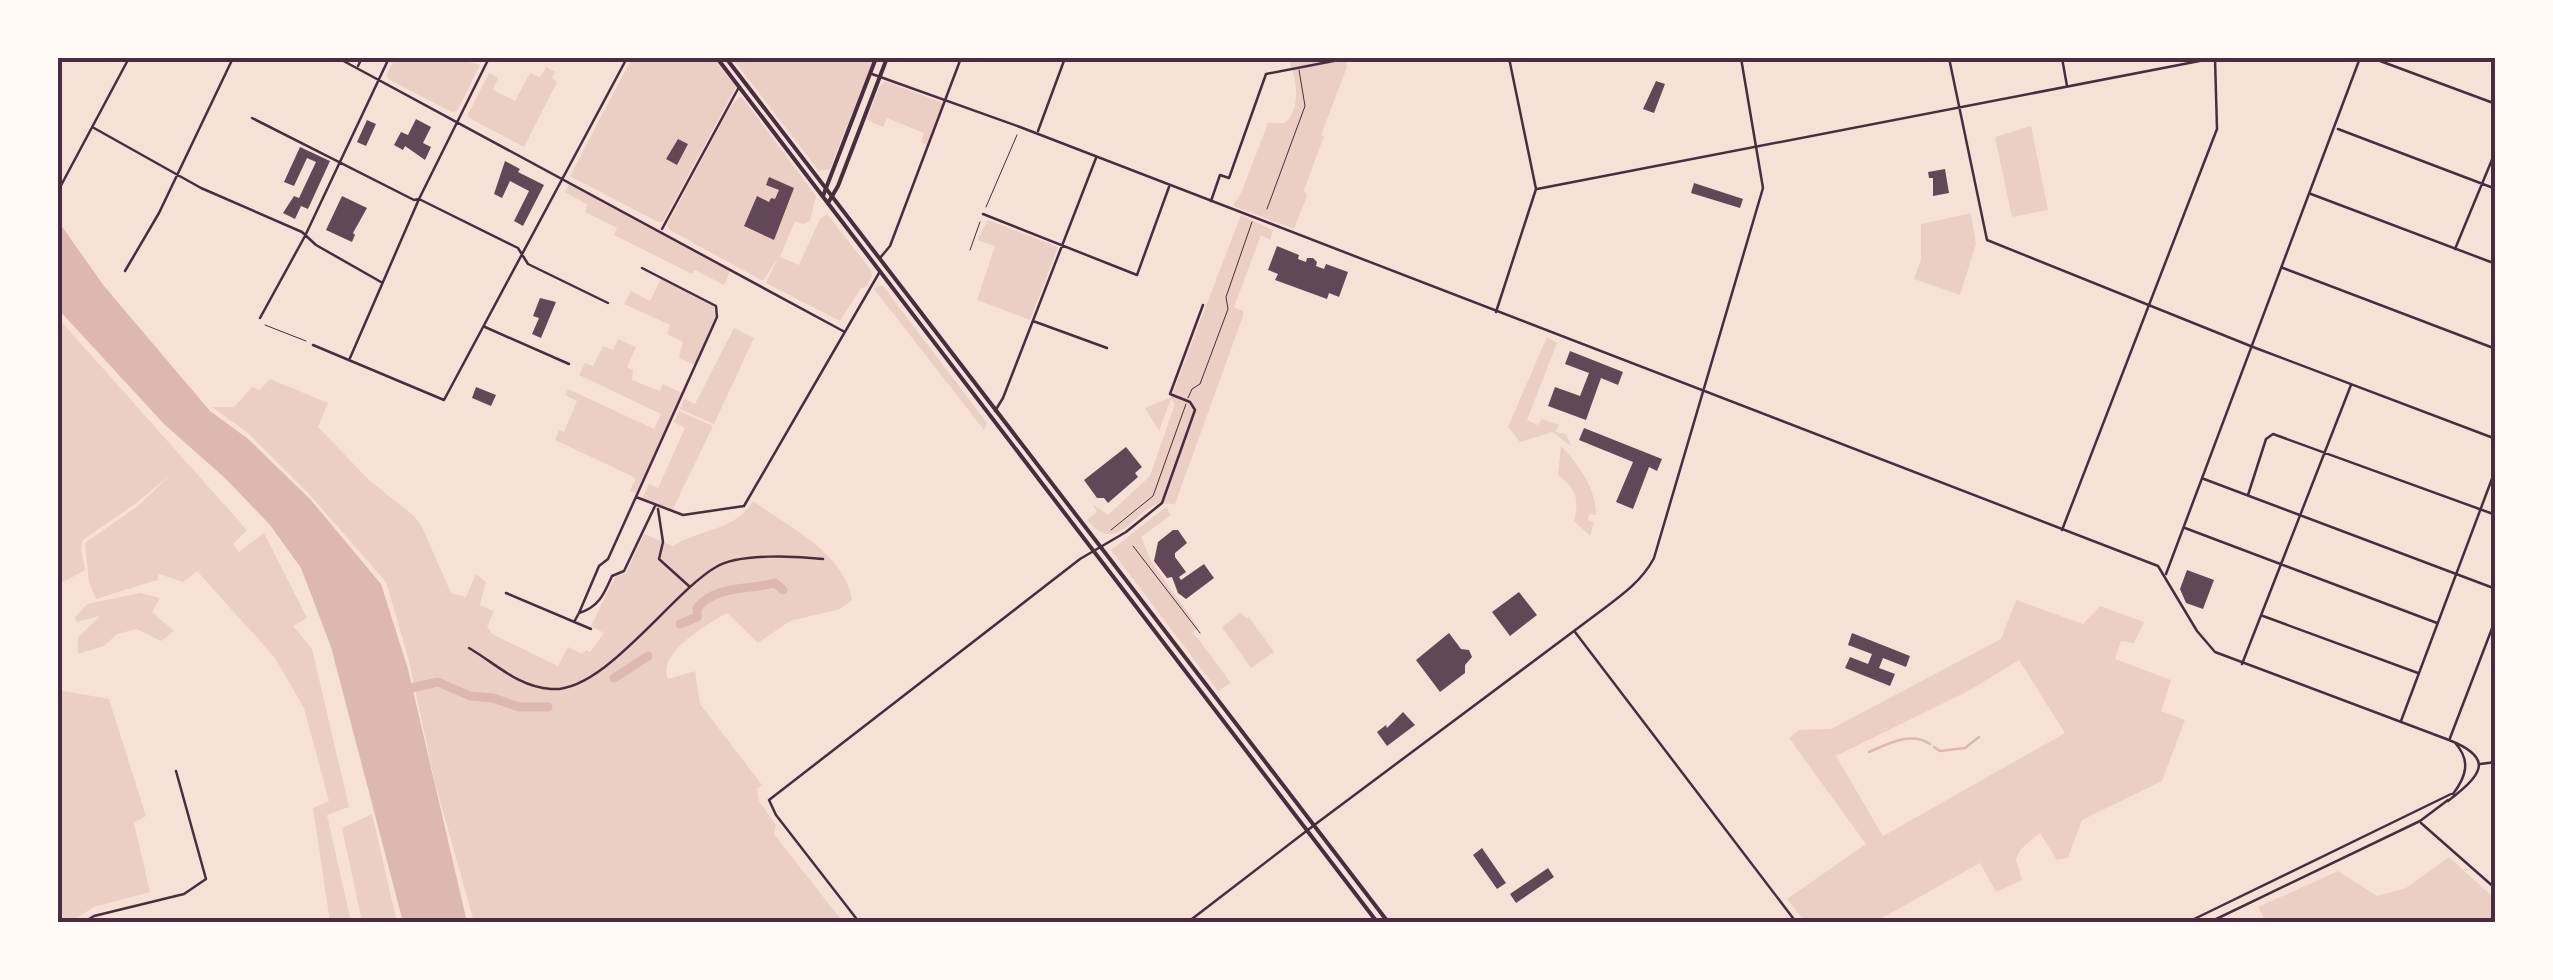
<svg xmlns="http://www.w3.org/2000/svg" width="2553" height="980" font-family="'Open Sans',sans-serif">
  <rect width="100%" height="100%" fill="#f7e1d7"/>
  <path fill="#ebcfc5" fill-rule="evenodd" d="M395,58H453L480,65L457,111L452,112L388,79L387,74Z
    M632,58H713L736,87L663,222H658L570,176Z
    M732,58H874L830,169L819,171Z
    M1287,58H1317L1318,60L1345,58L1347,67L1321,135L1324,136L1304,190L1307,196L1294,229L1233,206L1242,191L1268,123H1285C1302,108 1297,74 1287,58Z
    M546,67L555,72L552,78L557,82L524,147L469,118L468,114L489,73L498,78L493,90L515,101L530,73L540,77Z
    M885,81L943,103L927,145L921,142L924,133L887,118L883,127L867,120L879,87Z
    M739,97H742L816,196L810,221L803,224L795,221L780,257L799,265L820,219L827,214L871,270L872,276L866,287L861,288L840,321L766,283L779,256L763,281L670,230L667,225L730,107Z
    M2031,126L2048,210L2012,217L1995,137Z
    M569,184L730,272L724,285L695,270L692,274L614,235L617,228L585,212L588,205L565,192Z
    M1971,213L1976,244L1960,295L1914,279L1921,259V224Z
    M1241,215L1273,230L1270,240L1261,235L1234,307L1243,311V316L1175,504C1170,504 1164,503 1159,504C1131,511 1118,557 1087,520L1097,512L1093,504L1108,515L1150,476L1175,404L1171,399L1159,431L1145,408L1171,397Z
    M988,220L1058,247L1030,320L977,300L995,246L977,240Z
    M661,278L714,306L716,318L695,365L679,358L683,342L667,334L670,325L624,304L631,291L650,301Z
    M877,286H883L987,423L984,430L874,289Z
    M58,318L247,530L233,544L239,552L264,533L307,618L293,626L312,649L349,807L327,815L351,922H330L313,808L329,801L304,708L275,658L197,571L183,582L159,574L157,580L96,599L89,582L85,543L138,506L170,475L135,504L83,540L81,549L85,570L58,585Z
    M734,328L754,338L714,424L680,409L684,399L695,404Z
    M1547,337L1557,343L1527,420L1538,425L1542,419L1559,425L1556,432L1566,434L1572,447L1553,432L1520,442L1508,427Z
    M618,339L636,347L627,367L633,370L632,380L660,391L663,384L682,393L636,493L630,491L636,478L555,440L559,430L564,432L577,401L565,395L568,389L654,429L661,414L579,375L585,363L593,366L603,346L613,350Z
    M270,379L328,403L318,427L369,480L414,516L422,527L451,593L466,597L476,574L486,582L480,605L494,611L487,627L492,634L558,666L568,647L582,654L586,650L590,652L604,633L591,626L615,577L626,573L644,534L673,546C702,528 735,531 753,501C787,526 846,554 852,600L840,609L790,621L758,643L727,613C708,624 656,653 668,679L695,671L700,704L762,785L757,789L759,801L776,825L774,834L843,922H474L435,783L408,657L386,582L310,495L248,433L212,407H234L252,387L260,390Z
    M679,411L713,426L672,511L642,499L649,484L658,488L685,428L674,422Z
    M1561,446C1579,465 1596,488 1596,515L1589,514L1588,520L1594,522L1590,536L1574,521C1579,498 1577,490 1558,475Z
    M1166,507L1171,515L1141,537L1152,563L1199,628L1193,632L1231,683L1218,691L1111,550Z
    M140,593L160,598L152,612L174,631L161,641L137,629L117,634L104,646L78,654V637L100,616L77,622L75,617L87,604Z
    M2016,600L2083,624L2100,606L2144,622L2134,643L2121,641L2115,659L2171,680L2161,711L2185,720L2162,781L2082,820L2068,858L2057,860L2040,833L2020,850L2016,859L2022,880L1996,892L1980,863L1875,922H1805L1787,899L1866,844L1789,738L1799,730L1831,729L2001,639ZM2019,660L2065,733L1883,836L1836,756L1970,690Z
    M1241,612L1246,618L1249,617L1274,652L1251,668L1222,627Z
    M58,690L109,699L146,816L134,823L150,892L94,907L71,922H58Z
    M372,814L397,922H362L342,828Z
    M2449,857L2495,899V922H2266L2258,907L2338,871L2377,896L2406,888Z"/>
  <path fill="#dcb8b0" d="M58,221L104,286L210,411L247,438L310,499L381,584L408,669L467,922H403L331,647L301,568L270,525L226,479L164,424L58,309Z"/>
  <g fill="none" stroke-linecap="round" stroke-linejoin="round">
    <path stroke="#dcb8b0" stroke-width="2.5" d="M1934,747L1940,751L1965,748L1979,737
      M1869,752C1888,744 1911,731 1930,744"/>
    <path stroke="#dcb8b0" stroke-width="9" d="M680,624L697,617V608C716,585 748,590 775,583L783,590
      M614,678L648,656
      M402,690L438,682L470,696L493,698L519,707H548"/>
  </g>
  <path fill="#644757" d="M1656,81L1665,84L1654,113L1643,109Z
    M416,119L431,127L423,143L431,147L425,160L405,146L403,150L394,145L401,132L408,135Z
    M367,120L376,124L366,146L357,142Z
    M678,139L688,144L677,165L666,159Z
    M300,147L330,161L308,209L301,206L295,219L283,213L294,196L299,198L316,162L307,158L294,186L284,182Z
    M505,161L520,169L518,172L544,185L523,226L514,221L529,191L510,181L502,198L494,194Z
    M1945,169L1949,193L1933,196V178H1929L1928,172Z
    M769,177L794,188L774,240L744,226L757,196L769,202L771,198L775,199L779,190L766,185Z
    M1694,183L1743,199L1740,208L1691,193Z
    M342,196L367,208L353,233L355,235L352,242L326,230Z
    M1277,246L1299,255L1298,259L1306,262L1307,258H1313L1317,262L1316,266L1324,269L1326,264L1348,272L1339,297L1329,293L1327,299L1275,280L1278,274L1268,270Z
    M540,298L556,302L541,338L532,334L539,318L533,316Z
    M1570,351L1623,372L1618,385L1601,378L1586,420L1548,406L1555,387L1580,396L1589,373L1565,364Z
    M476,387L496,395L491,406L472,398Z
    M1584,428L1662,459L1657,471L1649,467L1633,509L1616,502L1633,462L1579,440Z
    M1126,447L1142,467L1135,473L1138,477L1108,503L1104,498H1097L1084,480Z
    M1173,530H1178L1187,543L1175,553V557L1186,572L1179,577L1181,580L1204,564L1214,578L1186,599L1178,593L1172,577L1167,578L1154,561L1158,542Z
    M2187,570L2214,580L2203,609L2186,603L2180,589Z
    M1519,592L1537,615L1510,636L1492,612Z
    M1449,633L1461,649L1469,650L1472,657L1465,665V673L1440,692L1416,660Z
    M1852,633L1910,656L1906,667L1883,658L1879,668L1895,674L1890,686L1845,668L1850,657L1868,664L1872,654L1848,645Z
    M1403,712L1415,725L1387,746L1377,732L1386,725L1387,728Z
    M1482,848L1506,883L1497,889L1473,855Z
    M1548,868L1554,877L1516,903L1510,894Z"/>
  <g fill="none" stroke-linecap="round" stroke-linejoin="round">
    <path stroke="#4a2c40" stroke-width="1" d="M986,207L1017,135
      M970,250L980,222
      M265,325L306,341
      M1133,546L1200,633"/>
    <path stroke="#4a2c40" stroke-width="1" d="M1267,209L1305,106L1299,70
      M1188,398L1192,389L1200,384L1228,309L1226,297L1252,222
      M1111,530L1153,496L1186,404"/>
    <path stroke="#4a2c40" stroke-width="2.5" d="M338,58L843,331
      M1949,58L1987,240L2253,347L2496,439
      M2062,58L2067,86
      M2372,58L2496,104
      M358,66L362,58
      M252,118L414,200L419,199L518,248L528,264L608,303
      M94,128L201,188L302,232L316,245L381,282
      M2338,129L2496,189
      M1038,131L1065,58
      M1537,189L2215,58
      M58,191L129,58
      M2311,194L2496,264
      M1211,201L1220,175L1229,178L1266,74L1349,58
      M983,214L1137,275L1169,187
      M662,229L739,87
      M2455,249L2496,150
      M880,258L890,246L961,58
      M2283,268L2496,349
      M125,271L159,213L233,58
      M260,318L305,236L389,58
      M1033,321L1107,348
      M485,327L569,364
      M313,345L444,400L627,58
      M350,358L419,199L489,58
      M995,411L1003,398L1096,158
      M2204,479L2496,589
      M2248,495L2266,439L2273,434L2496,515
      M636,497L683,515L744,506L879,273
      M658,509L663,542L659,559L690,587
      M2185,528L2437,623
      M2166,574L2360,58
      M506,593L591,629
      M579,613L599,566L608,559L717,317L716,306L642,268
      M2263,616L2418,673
      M574,622L579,613C599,607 604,594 612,576L624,571L655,506
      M469,648C495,663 518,687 551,689C604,693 671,593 716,567C739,553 797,556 823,559
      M2242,664L2351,385
      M2450,738L2496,618
      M2480,764L2496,762
      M2421,823L2496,889
      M84,922L94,916L184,894L206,879L176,771
      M859,922L776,815L769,800L1080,559L1126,532L1162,503L1195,410L1190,402L1170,394L1203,305
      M1188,922L1313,826"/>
    <path stroke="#4a2c40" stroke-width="2.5" d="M872,74L1020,127L2158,566L2197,631L2215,652L2449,740C2497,759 2480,776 2448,801
      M1496,312L1536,189L1509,58
      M2062,530L2217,129L2215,58
      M1575,632L1796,922
      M2401,721L2496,468
      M2453,794C2466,777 2471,761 2456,744
      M1313,826L1590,619C1613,601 1640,585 1654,558L1763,188L1741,58
      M2188,922L2451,794
      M2210,922L2420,821L2448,800"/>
    <path stroke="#4a2c40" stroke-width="4" d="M823,196L876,58
      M828,203L838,186L887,58"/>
    <path stroke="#4a2c40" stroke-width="4" d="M717,58L1377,922
      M726,58L1388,922"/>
  </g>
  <rect width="2553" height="980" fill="none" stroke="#fffaf5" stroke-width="120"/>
  <rect x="60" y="60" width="2433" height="860" fill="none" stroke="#4a2c40" stroke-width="4"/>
</svg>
